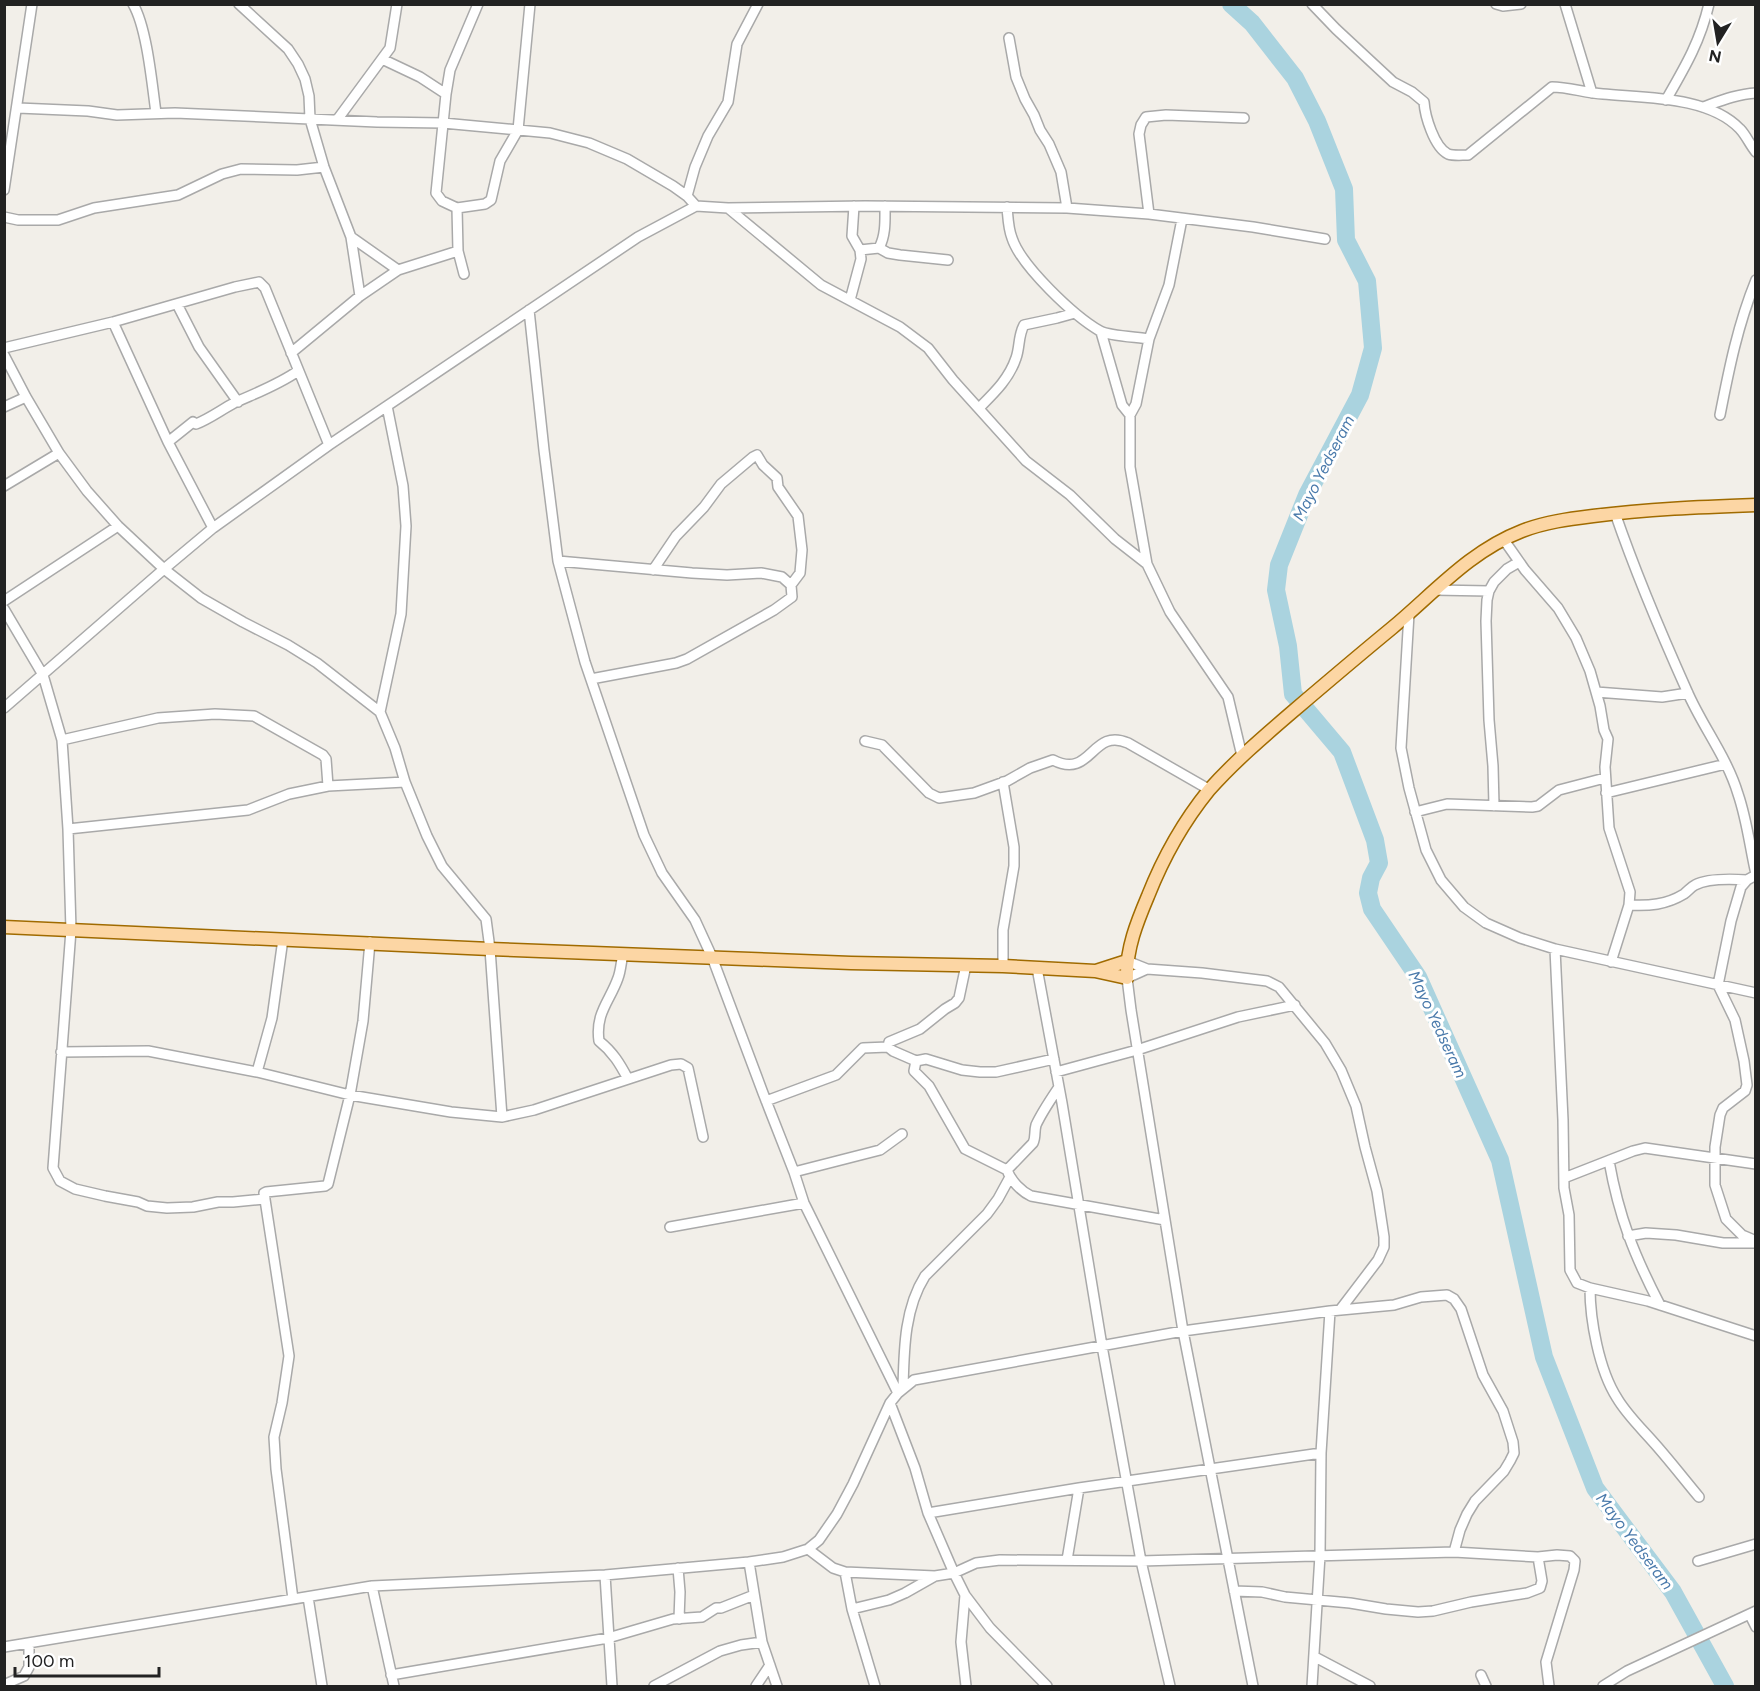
<svg xmlns="http://www.w3.org/2000/svg" width="1760" height="1691" font-family="Figtree,sans-serif">
  <rect width="100%" height="100%" fill="#f2efe9"/>
  <g fill="none" stroke-linecap="round" stroke-linejoin="round">
    <path stroke="#aad3df" stroke-width="18" d="M1231,4L1252,23L1295,78L1317,121L1344,189L1346,240L1367,281L1373,348L1360,395L1307,495L1279,565L1276,590L1288,646L1293,694L1342,752L1375,840L1379,863L1371,878L1368,893L1372,909L1418,977L1500,1160L1544,1357L1595,1488L1673,1592L1725,1686"/>
    <g stroke="#a9a9a9" stroke-width="12">
      <path id="minor" d="M133,4C147,28 152,84 156,113
        M239,4L288,49L298,64L305,79L309,96L310,119L324,167L351,237L360,296
        M478,4L450,70L446,94L436,193L442,201L457,208L485,204L491,200L500,161L518,130L530,4
        M1312,4L1336,29L1393,82L1412,92L1424,102C1425,116 1434,147 1448,154C1454,156 1461,155 1468,155L1552,87C1569,87 1585,93 1603,94C1645,98 1709,96 1740,129C1746,135 1750,145 1756,152
        M1496,4L1503,6L1521,4
        M1565,4L1592,93
        M1009,38L1016,77L1025,99L1034,115L1040,130L1049,144L1061,172L1067,208
        M382,59L420,77L446,94
        M1666,100C1685,67 1700,42 1709,4
        M1703,107C1720,101 1737,94 1756,93
        M18,108L88,111L117,115L175,113L377,122L443,123L550,133L589,143L627,159L673,186L687,196L696,206
        M337,120L390,48L397,4
        M4,190L32,4
        M687,196L695,167L708,136L728,102L737,44L758,4
        M1007,207C1008,217 1008,228 1012,238C1021,266 1074,316 1100,331C1109,336 1137,337 1149,339
        M457,208L458,251L464,274
        M728,208L821,285L900,327L928,348L953,380L1026,461L1070,495L1115,539L1147,564
        M1149,214L1139,134L1141,125L1146,117L1166,115L1244,118
        M4,217L18,220H58L94,208L178,195L222,174L241,169L297,170L324,167
        M1182,219L1169,285L1149,339L1136,404L1130,415V467L1147,564L1170,612L1228,697L1242,756
        M351,237L398,270
        M879,248C886,235 885,220 885,206
        M860,250L879,248L888,253L900,255L948,260
        M850,300L861,259L860,250L852,236L854,206
        M177,304L199,347L238,402
        M529,310L544,450L558,561L585,662L644,835L662,873L695,920L712,957L763,1093L794,1172L804,1203L898,1393
        M113,322L168,442L213,528
        M1101,332L1122,405L1130,415
        M4,348L113,322L235,287L259,282L265,288L329,445
        M291,353L360,296L398,270L458,251
        M4,355L26,397L59,453L87,491L118,526L164,569L201,598L243,622L288,645L317,663L380,712L395,748L405,782L427,836L442,866L486,919L490,949L502,1117
        M4,407L26,397
        M979,408C994,393 1009,379 1016,358C1020,347 1018,336 1024,325L1057,318L1075,313
        M1720,415C1729,369 1738,324 1756,280
        M168,442L193,422L196,424C209,419 221,410 234,403C256,393 278,385 298,371
        M4,486L59,453
        M1615,513C1636,574 1661,633 1687,691C1702,726 1727,757 1738,794C1747,820 1750,848 1756,874
        M1504,540L1525,570L1558,608L1576,638L1590,671L1600,706L1604,730L1608,739L1605,767L1609,828L1630,892L1629,905L1611,962
        M558,561L692,573L727,575L761,573L782,577L791,585L792,597L774,610L687,659L676,663L591,679
        M653,570L676,536L704,507L721,484L753,457L757,455L763,465L777,478L778,487L798,516L802,550L800,573L791,585
        M1434,590L1489,591
        M4,601L118,526
        M4,609L43,675L62,740L68,829L71,930L53,1168L60,1181L75,1189L105,1196L138,1202L147,1206L167,1208L193,1207L218,1202H233L265,1199
        M1409,614L1401,748L1409,788L1426,850L1441,880L1464,907L1486,923L1520,938L1555,949L1756,993
        M1596,692L1662,697L1688,693
        M4,708L164,569L213,528L329,445L638,237L696,206L728,208L865,206L1067,208L1149,214L1253,227L1325,239
        M380,712L401,614L406,526L403,486L387,406
        M62,740L158,718L215,714L254,716L323,755L326,759L328,786
        M865,741L882,745L929,793L939,798L974,793L1007,781L1030,768L1053,760C1092,780 1091,727 1128,743L1210,790
        M1606,793L1726,764
        M1494,806L1493,766L1489,720L1486,621L1487,600L1489,591L1494,582L1507,569L1519,562
        M1415,812L1447,804L1532,807L1538,806L1559,790L1605,778
        M68,829L248,810L289,794L328,786L405,782
        M1756,875L1747,880L1741,887L1731,921L1718,985L1735,1020L1744,1061L1747,1085L1745,1091L1723,1108L1720,1115L1715,1147V1185L1726,1219L1742,1235L1756,1241
        M1629,905C1649,906 1666,905 1684,894C1688,891 1691,887 1695,885C1708,878 1732,879 1747,880
        M1555,949L1563,1120L1564,1188L1569,1215L1570,1270L1577,1283L1590,1288L1648,1301L1756,1336
        M623,954C621,962 621,970 618,978C610,1001 595,1013 599,1041C613,1052 620,1064 628,1079
        M1127,961L1147,969L1202,973L1267,981L1279,987L1325,1043L1341,1070L1356,1106L1365,1147L1377,1191L1384,1237V1247L1378,1260L1340,1310
        M1003,966V930L1014,866V847L1003,782
        M1037,968L1062,1103L1102,1346L1141,1561L1170,1686
        M1147,969L1127,978L1131,1010L1183,1331L1253,1686
        M888,1047L889,1042L920,1029L945,1009L955,1003L959,998L966,965
        M61,1052L148,1051L257,1072L350,1095L451,1112L502,1117L534,1110L671,1065L681,1064L688,1068L703,1137
        M916,1061L914,1071L929,1086L965,1149L1007,1170C1011,1181 1021,1191 1031,1196L1165,1220
        M257,1072L272,1018L283,939
        M1056,1072L1137,1050L1238,1017L1295,1005
        M766,1101L836,1075L863,1048L888,1047L893,1051L916,1061L926,1059L962,1070L980,1072H996L1054,1059
        M1609,1161C1619,1217 1634,1255 1660,1305
        M1007,1170L1033,1143C1036,1137 1034,1132 1036,1125C1042,1112 1051,1099 1059,1087
        M794,1172L880,1150L902,1134
        M1564,1178L1633,1151L1645,1148L1756,1164
        M670,1227L804,1203
        M1628,1236L1646,1233L1676,1235L1723,1243H1756
        M1590,1288C1590,1320 1599,1370 1617,1398C1627,1415 1642,1429 1655,1444C1670,1461 1684,1479 1699,1497
        M903,1389C904,1351 904,1309 925,1276L987,1214L998,1199L1010,1177
        M890,1403L915,1468L928,1513L954,1573L965,1595L990,1628L1047,1686
        M928,1513L1079,1488L1321,1453
        M808,1549L833,1568L845,1572L935,1576L954,1573L976,1563L1000,1560L1141,1561L1454,1552L1538,1557L1557,1555L1570,1556L1575,1561L1574,1570L1546,1662L1549,1686
        M1067,1560L1079,1488
        M1698,1561L1756,1544
        M749,1562L762,1642L777,1686
        M678,1568L680,1592L679,1619
        M845,1572L852,1609L875,1686
        M605,1575L612,1686
        M372,1586L394,1686
        M1234,1591L1262,1592L1285,1597L1350,1603L1386,1609L1418,1612L1433,1611L1471,1602L1527,1593L1540,1588L1542,1581L1538,1557
        M965,1595L961,1642L966,1686
        M308,1597L322,1686
        M293,1599L276,1469L274,1437L282,1403L289,1356L264,1193L266,1192L325,1186L328,1184L350,1095L363,1021L370,942
        M852,1609L889,1600L905,1593L935,1576
        M1750,1615L1756,1627
        M4,1647L372,1586L605,1575L749,1562L783,1557L808,1549L819,1540L837,1514L853,1484L890,1403L898,1393L914,1380L1183,1331L1330,1311L1394,1305L1421,1297L1447,1295L1454,1299L1461,1309L1483,1375L1503,1411L1513,1442L1514,1453L1510,1461L1504,1471L1475,1501L1467,1514L1460,1530L1454,1552
        M1315,1657L1370,1686
        M391,1675L608,1638L673,1619L702,1617L716,1608H721L754,1595
        M1481,1675L1486,1686
        M5,1686L8,1683L24,1676L29,1667V1643
        M654,1686L720,1651L741,1645L762,1642
        M756,1686L770,1665
        M1312,1686L1320,1555L1321,1453L1330,1311
        M1603,1686L1627,1671L1756,1611"/>
    </g>
    <g stroke="#a06b00" stroke-width="15">
      <path id="major" d="M4,927L490,949L851,963L1003,966L1095,971L1127,978C1126,949 1137,922 1148,896C1163,858 1183,822 1209,790C1234,762 1263,737 1291,713C1325,684 1358,656 1392,628C1434,593 1470,551 1522,531C1545,522 1569,519 1593,516C1647,509 1701,507 1756,505
        M1096,971L1127,961"/>
    </g>
    <use href="#minor" stroke="#fff" stroke-width="9"/>
    <use href="#major" stroke="#fcd6a4" stroke-width="12"/>
  </g>
  <g text-anchor="middle" stroke-width="6" stroke-linejoin="round" paint-order="stroke">
    <g font-size="16" font-style="italic" fill="#4a7aab" stroke="#fff">
      <text transform="translate(1323 468) rotate(-63)" y="6">Mayo Yedseram</text>
      <text transform="translate(1438 1024) rotate(65)" y="6">Mayo Yedseram</text>
      <text transform="translate(1635 1541) rotate(53)" y="6">Mayo Yedseram</text>
    </g>
  </g>
  <rect width="1760" height="1691" fill="none" stroke="#222222" stroke-width="12"/>
  <g transform="translate(1718 42) rotate(191)" stroke="#ffffff" stroke-width="4.5" paint-order="stroke">
  <path d="M0-4.5L10 22L0 15L-10 22Z" fill="#222222"/>
  <text y="-9" font-size="16" font-weight="bold" text-anchor="middle" fill="#222222">N</text>
  </g>
  <path d="M15 1667v9h144v-9" fill="none" stroke="#222222" stroke-width="3"/>
  <text x="24" y="1667" font-size="18" fill="#222222" stroke="#ffffff" stroke-width="4.5" paint-order="stroke">100 m</text>
</svg>
